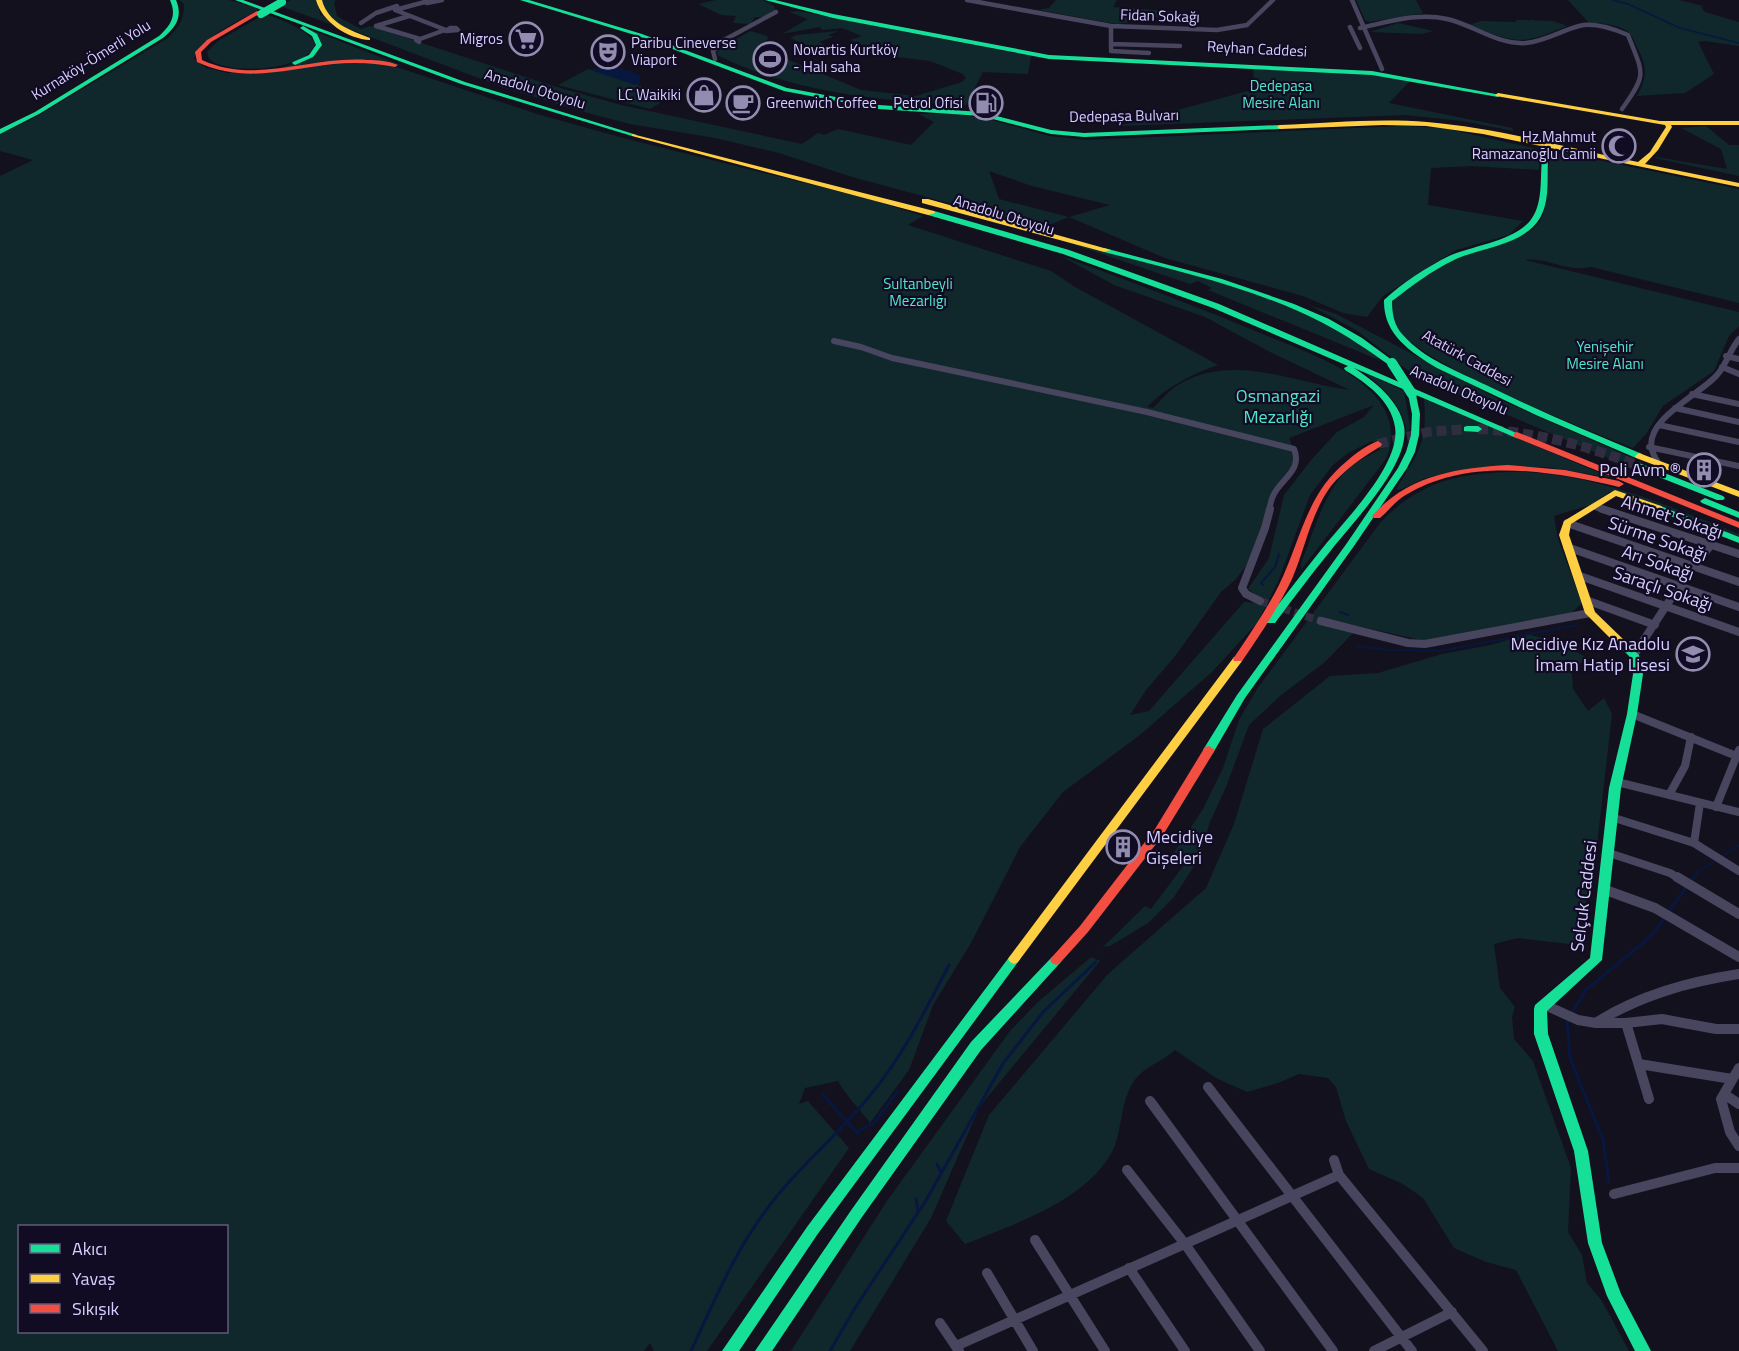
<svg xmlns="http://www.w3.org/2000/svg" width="1739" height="1351" font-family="'Titillium Web',sans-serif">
  <rect width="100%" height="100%" fill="#14111e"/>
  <path fill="#10282b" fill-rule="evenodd" d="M179,0H229L259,9C241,20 200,38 194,59L206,68L228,73L345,62L391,65L537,114L627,139L869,199L923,216L908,225L1051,271L1075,287L1218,365C1192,374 1166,387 1147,407L1153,408C1160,401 1168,392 1176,386C1232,351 1292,383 1350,390L1272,353L1205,317L1114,285L1061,256C1130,281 1198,307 1265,335C1303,351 1348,365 1376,397C1392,416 1395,438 1386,459L1301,570V563C1314,532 1323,494 1347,470C1357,460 1371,455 1383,448L1372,441L1348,453L1333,465L1310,495L1278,582L1257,623L1212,672L1140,735L1063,792L1020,847L971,943L933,1005L909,1070L870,1123C860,1109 846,1096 838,1081L805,1088L799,1104L808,1101L849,1148L707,1351H654L650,1343L644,1351H0V176L33,160L0,151V134L34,118L168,38C179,27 184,20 184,4ZM1374,405L1364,417L1337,432L1312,459L1284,495L1269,558L1248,589L1262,599L1258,603L1244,602L1149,711L1130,715L1146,690L1176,655L1221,592L1236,579L1246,566L1255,550L1266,510L1276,486L1291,467L1296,455L1289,438ZM20,1226H226V1332H20Z
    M291,0H317L320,14L336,26L280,6Z
    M322,0H336L334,3L337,16L361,29L370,26L553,86L621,105L802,144L818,133L824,135L838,129L911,145L934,122L919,114H954L988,119L1049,136L1086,140L1403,126L1443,128L1537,149L1540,152L1539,170L1472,166L1431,168L1428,205L1523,221L1509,235L1456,250L1383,296L1367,317L1343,313L1303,296L1165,258L1069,217L1042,228L852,177L779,153L715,138L630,124L591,114L502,87L344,27L329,18ZM989,171L1032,186L1110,205L1069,217L999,199Z
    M716,0H763L774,6L775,10L763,17H755L750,24L733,23L736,16L721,15L698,4Z
    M1056,0H1117L1113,7L1180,12L1189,18L1127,17L1129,22L1116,24L1038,10L1049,8Z
    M1356,0H1416L1423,13L1370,22L1365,20Z
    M1568,0H1679L1703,6L1701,7L1705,12L1739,22V46L1705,41L1698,42L1714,74L1685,93L1637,96C1648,78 1647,65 1637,47C1634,41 1632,34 1627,31C1617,24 1601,23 1589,23Z
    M798,11L1031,56L1028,74L983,72L966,105C883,101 793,93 717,55L718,49L751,31L767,36L768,39L759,45L761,48L861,90L916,96L962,82L966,78L963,74L930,61L890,56L850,40L862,36L842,28L822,30L820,27L782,34L808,19L789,12Z
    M265,14C284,21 303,27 316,43C308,71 228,76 209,59L207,52L218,41Z
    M1516,20H1527L1529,22V20L1553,21L1567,26C1520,46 1516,43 1469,25L1481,21L1516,22Z
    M1398,23L1433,31L1421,34L1370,32Z
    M309,29L403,66L375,61L276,69L293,64L320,49Z
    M839,31L828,35L833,37L819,42L825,45L814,48L790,38L796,35Z
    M618,68L633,72L640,77V83L637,85L673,95L650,109L558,85L588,69Z
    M1253,69L1367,74L1411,80L1389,103L1512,128L1514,131L1463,121L1405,115L1119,126L1255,89Z
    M1706,126L1729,145H1739V176L1655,158L1656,157L1727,169L1721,149L1681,128Z
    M1563,153L1739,189V303L1591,267C1567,273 1547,257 1525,260L1739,312V326L1729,336L1714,371L1663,406L1646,434L1633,448C1587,430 1421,365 1398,329C1394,322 1390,312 1392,303C1395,294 1414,283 1423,277C1439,266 1457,256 1475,249C1495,242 1523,241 1538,224C1550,210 1545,176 1550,158L1555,154Z
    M1049,236L1240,288L1302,309L1350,336L1379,358L1377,359L1208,290L1212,288L1198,281L1190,284Z
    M1309,305L1336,314L1496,398L1632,458L1627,466L1414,375L1356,330Z
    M1364,372L1404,391L1410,426L1407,444C1409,411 1387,392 1364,372Z
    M1424,399L1612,478L1548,467L1445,473L1426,478L1399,490L1396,489C1418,454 1428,442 1424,399Z
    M1522,472C1602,476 1665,505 1739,534V539L1618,492H1609L1593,504L1554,516L1558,539L1582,603L1570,614L1425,641L1336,621L1319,624L1353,633L1325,662L1280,696L1249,725L1226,787L1210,822L1198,860L1174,897L1148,923L1110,946L1103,947L1145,906L1151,909L1187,861L1173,854L1203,809L1223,768L1239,720L1257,689L1380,523C1421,479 1464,472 1522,472Z
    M1527,634L1557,642L1586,657L1572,673L1573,689L1588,711L1604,698L1612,714L1597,845L1577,945L1518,938L1494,944L1500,988L1515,1007L1512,1017L1514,1039L1533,1061L1571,1168L1568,1232L1582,1255L1587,1283L1602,1301L1629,1351H1558L1516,1270L1486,1262L1454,1248L1423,1198L1403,1184L1369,1169L1346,1121L1336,1087L1328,1078L1299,1074L1278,1083L1247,1092L1216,1078L1175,1050C1165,1060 1148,1065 1138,1076C1120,1095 1123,1129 1113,1150C1087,1201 1014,1224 965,1244L946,1221L989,1115L1108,974L1206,888L1234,824L1263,729L1330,676L1378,673L1442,654L1491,645Z
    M1091,957L1100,961L980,1106L931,1218L850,1351H791L887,1201L1010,1031L1038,1002Z"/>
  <path fill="#07173f" d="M618,68L633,72L640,77V83L635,85L588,69Z"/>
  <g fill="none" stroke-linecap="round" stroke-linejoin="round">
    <path stroke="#07173f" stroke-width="1.5" d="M1613,0L1628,4L1680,28L1739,43"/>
    <path stroke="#07173f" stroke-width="2" d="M1263,585L1261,583L1275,567L1279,554
      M1340,612L1348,615
      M1357,646L1390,650L1440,651L1577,625
      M1724,855L1739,845
      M1693,879L1698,872L1716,860"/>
    <path stroke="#07173f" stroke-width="3" d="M1692,881L1694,877
      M1669,911L1686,888
      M1572,1012L1586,990L1650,937L1664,919
      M1567,1020L1570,1058L1603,1140L1609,1183
      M823,1095L858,1134
      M856,1132L874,1123L898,1091
      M937,1164L941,1173
      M916,1199L918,1211
      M691,1351C713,1304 733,1255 764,1213C794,1171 835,1138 868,1098C902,1058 925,1011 949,965
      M830,1351L855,1308L925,1202L1004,1062L1044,1011L1096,962"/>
    <path stroke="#312d40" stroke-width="8" stroke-dasharray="8 4" stroke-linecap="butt" d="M1260,601L1321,621"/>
    <path stroke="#312d40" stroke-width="10" stroke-dasharray="10 5" stroke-linecap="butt" d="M1478,429C1535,432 1586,445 1639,466
      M1378,444L1428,432L1467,429"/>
    <path stroke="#48455f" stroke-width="4.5" d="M432,0L395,10L446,30
      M967,0L1111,26L1217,30L1247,25L1273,0
      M1352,0L1382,69
      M427,3L442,0
      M409,16L376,26L420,39L416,40L419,42
      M361,23L376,13L397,6
      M1111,26V49
      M1350,27L1360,48
      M450,28H456L458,30L446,31Z
      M1360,28C1388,22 1418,12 1447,19C1474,25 1497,45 1526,43C1546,41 1560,31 1579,26C1594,22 1614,29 1628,35C1643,74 1648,73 1622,109
      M420,39L445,30
      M1111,44L1180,46
      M682,47H711L776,12
      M1111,51L1149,53
      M715,59L713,51L718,46"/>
    <path stroke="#48455f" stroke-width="6" d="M834,341L861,347L892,358L1147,412L1294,449C1303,471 1280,479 1273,496C1271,500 1270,506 1269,511
      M1726,356L1739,359
      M1722,367L1739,374
      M1692,394L1739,404
      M1675,408L1739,422
      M1659,425L1739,442
      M1649,447L1739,466
      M1658,463C1656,459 1653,454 1652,450C1644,419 1701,394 1717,375C1725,367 1730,350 1739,339
      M1595,507L1606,511"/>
    <path stroke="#48455f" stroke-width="8" d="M1602,509L1739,554
      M1567,523L1739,582
      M1567,547L1739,607
      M1577,575L1739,632
      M1586,600L1655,625
      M1260,601L1246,594L1242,588L1265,528L1270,509
      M1321,621L1408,643L1425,644L1590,613
      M1634,655L1679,586L1710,546
      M1632,714L1739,757
      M1617,782L1739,812
      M1669,795L1685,766L1691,737
      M1716,807L1739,750
      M1611,817L1694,843L1739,871
      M1694,843L1700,803
      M1609,853L1670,873L1680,879"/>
    <path stroke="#48455f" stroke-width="10" d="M1677,877L1739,914
      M1603,889L1655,908L1739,957
      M1545,1005L1578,1020L1596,1023H1626L1662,1019L1716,1029H1739
      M1597,1022C1641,995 1688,982 1739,974
      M1626,1023L1649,1099
      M1639,1064L1732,1079
      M1739,1068L1721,1099L1730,1132L1739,1146
      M1208,1087L1412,1351
      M1724,1094L1739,1104
      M1150,1101L1333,1351
      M1334,1160L1339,1175L1483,1351
      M1127,1170L1185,1244L1260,1351
      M1614,1194L1715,1168H1739
      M1035,1240L1105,1351
      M1129,1268L1185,1351
      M987,1273L1033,1351
      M940,1323L959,1351
      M956,1346L1339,1175
      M1374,1351L1452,1312"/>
    <path fill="#16e098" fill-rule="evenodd" d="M170,0H176C183,17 176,27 163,38L39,114L0,134V129L35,112L159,36C171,25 177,16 170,0Z
      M235,0H243L465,82L637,135L632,136L461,84Z
      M520,0H529L642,34L787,88L879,105L981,112L1051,130L1084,133L1280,125L1283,127L1280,129L1084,137L1051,134L981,116L879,109L784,91L638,36Z
      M765,0H775L833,14L1049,55L1372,71L1501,95L1498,97L1372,75L1049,59L833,18Z
      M303,26L317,34L322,45L313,57L295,65L292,63L293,62L309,55L316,45L312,36L300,28Z
      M1545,157L1548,159C1547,178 1550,201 1540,218C1523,246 1481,247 1454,260C1431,271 1412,286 1392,301C1392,313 1394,326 1403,335C1424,359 1457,371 1486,385C1537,410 1589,432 1642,454V458H1636L1536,415L1437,368C1410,352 1383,334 1384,300C1402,283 1427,267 1449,256C1474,245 1517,241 1532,218C1543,202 1540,178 1542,159Z
      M928,211H934L1069,250L1219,304L1521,435L1517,438L1514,437L1416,395L1420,414L1419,435L1415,452L1407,468L1354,546L1245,698L1213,753H1205L1203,750L1237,695L1347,543L1398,468L1406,452L1411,435L1412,414L1408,394L1410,392L1354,368C1374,381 1399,400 1404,426C1411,464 1351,524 1328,554C1310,576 1292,600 1275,623H1267L1266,621L1267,619C1285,596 1303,572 1321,550C1344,521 1401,465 1395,427C1391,400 1366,383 1345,370L1344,368L1348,366L1213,308L1063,254L928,215Z
      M1104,248L1222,279L1294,304L1329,319L1362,338L1396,363L1395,365H1389C1368,350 1346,335 1323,323C1255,288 1178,271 1104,252Z
      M1467,426H1478L1482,429L1478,432L1464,431V427Z
      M1639,463L1723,496L1725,498L1723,500H1717L1636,468L1635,466Z
      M1705,498L1739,512V518L1702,503L1700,501Z
      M1658,505L1739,537V543L1655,510L1653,508L1655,506Z
      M1620,639L1624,640L1639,655L1643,674L1637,714L1621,788L1602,960L1547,1011L1548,1034L1588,1151L1602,1243L1621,1294L1651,1351H1635L1607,1296L1588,1243L1574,1151L1534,1034V1009L1535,1005L1590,958L1609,788L1627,714L1633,674L1629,656L1615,642Z
      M1014,954L1018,956L1020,959L1018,962L817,1235L739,1351H722L807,1227L1010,956Z
      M1056,955L1060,957L1062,960L1060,963L981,1050L862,1217L772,1351H755L852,1209L971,1042L1052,957Z"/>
    <path fill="#ffcf43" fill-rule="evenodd" d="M316,0H322C328,23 350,30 370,38V40C348,39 322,22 316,0Z
      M1498,93L1660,121H1739V125H1671L1672,127L1658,150L1645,164L1739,183V187L1483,134L1426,126L1383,125L1280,129L1277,127L1280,125C1328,123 1378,118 1427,122C1498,128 1568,148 1638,162L1650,152L1666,127L1665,125L1496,96L1495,95Z
      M632,134L934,211L935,213L928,215L632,136Z
      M922,199H928L1111,250L1104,252L922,203Z
      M1639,453L1739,491V497L1636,458L1635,456Z
      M1615,490L1661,506L1663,508L1658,511L1616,496L1571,524L1569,535L1595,612L1624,640L1625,642L1624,644H1616L1585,613L1559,535L1564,521Z
      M1238,656L1243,659L1242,661L1018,962L1014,964L1010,962L1008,959L1010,956L1234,657Z"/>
    <path fill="#f24e42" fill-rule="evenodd" d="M257,11L260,13L259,14L211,42L201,52L202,60C256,85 310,56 367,60C377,60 389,61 398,65L395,67C375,63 355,62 334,64C285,69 245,84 197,62L195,52L207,40Z
      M1517,432L1739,522V528L1514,437V433Z
      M1378,441L1382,444L1381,446C1363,457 1345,469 1331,486C1311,513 1305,549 1292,579C1278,608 1260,635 1242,661H1234L1233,659C1249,635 1266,611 1279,585C1301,540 1306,494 1347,461C1356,453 1367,445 1378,441Z
      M1508,465L1565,470L1619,481L1624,484L1619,487C1550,471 1468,456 1404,496C1395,502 1388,511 1380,518H1374L1372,516C1408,475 1457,468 1508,465Z
      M1209,746L1215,750L1163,835L1088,932L1060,963L1056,965L1052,963L1050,960L1052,957L1080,926L1155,829L1205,747Z"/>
    <path stroke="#16e098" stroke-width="8" d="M261,14L282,2"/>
    <path stroke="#16e098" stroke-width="10" d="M1392,363L1412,394"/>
  </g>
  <defs>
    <g id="supermarket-ring" transform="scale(1.725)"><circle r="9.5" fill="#110c23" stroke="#928cb0" stroke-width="1.5"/><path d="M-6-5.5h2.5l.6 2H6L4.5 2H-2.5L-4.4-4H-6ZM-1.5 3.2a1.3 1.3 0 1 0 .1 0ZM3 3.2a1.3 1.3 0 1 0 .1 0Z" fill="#928cb0"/></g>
    <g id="theatre-ring" transform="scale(1.725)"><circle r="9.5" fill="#110c23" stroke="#928cb0" stroke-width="1.5"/><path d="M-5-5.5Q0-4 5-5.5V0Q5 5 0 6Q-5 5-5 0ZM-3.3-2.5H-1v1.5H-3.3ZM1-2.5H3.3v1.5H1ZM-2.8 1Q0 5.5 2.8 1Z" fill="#928cb0"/></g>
    <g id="stadium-ring" transform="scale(1.725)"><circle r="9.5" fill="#110c23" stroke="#928cb0" stroke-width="1.5"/><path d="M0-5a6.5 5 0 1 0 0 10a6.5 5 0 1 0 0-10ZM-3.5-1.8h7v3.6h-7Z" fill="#928cb0"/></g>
    <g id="shop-ring" transform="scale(1.725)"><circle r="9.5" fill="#110c23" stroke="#928cb0" stroke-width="1.5"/><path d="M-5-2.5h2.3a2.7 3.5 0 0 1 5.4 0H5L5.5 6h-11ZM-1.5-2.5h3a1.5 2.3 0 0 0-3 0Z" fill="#928cb0"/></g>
    <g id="cafe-ring" transform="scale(1.725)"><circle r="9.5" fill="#110c23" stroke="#928cb0" stroke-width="1.5"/><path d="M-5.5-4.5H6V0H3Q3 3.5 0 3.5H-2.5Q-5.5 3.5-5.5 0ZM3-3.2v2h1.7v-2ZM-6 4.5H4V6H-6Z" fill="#928cb0"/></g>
    <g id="fuel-ring" transform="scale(1.725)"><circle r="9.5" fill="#110c23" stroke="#928cb0" stroke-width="1.5"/><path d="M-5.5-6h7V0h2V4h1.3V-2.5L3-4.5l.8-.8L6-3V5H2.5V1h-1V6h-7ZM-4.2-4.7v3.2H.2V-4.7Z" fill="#928cb0"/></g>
    <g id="mosque-ring" transform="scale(1.725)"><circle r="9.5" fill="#110c23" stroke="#928cb0" stroke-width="1.5"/><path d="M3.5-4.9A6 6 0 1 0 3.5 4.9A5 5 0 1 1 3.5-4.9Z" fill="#928cb0"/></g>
    <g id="building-ring" transform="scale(1.725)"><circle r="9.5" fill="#110c23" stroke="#928cb0" stroke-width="1.5"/><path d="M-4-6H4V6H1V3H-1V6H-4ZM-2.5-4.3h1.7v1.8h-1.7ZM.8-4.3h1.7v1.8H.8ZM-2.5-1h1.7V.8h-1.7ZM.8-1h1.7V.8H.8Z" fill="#928cb0"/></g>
    <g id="school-ring" transform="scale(1.725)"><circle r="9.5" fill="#110c23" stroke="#928cb0" stroke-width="1.5"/><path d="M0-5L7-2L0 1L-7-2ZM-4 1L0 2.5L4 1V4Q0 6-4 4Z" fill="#928cb0"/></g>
  </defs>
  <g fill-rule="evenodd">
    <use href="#supermarket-ring" x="526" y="39"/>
    <use href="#theatre-ring" x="608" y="52"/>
    <use href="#stadium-ring" x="770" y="59"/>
    <use href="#shop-ring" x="704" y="95"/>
    <use href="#cafe-ring" x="743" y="103"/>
    <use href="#fuel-ring" x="986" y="103"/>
    <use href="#mosque-ring" x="1619" y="146"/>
    <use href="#building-ring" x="1704" y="470"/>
    <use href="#school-ring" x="1693" y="654"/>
    <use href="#building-ring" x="1123" y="847"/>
  </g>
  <g text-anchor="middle" stroke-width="4.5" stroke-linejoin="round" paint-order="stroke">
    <g font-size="15" fill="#d6ceff" stroke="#110c23">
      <text transform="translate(1160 16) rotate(2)" y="5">Fidan Sokağı</text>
      <text transform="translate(1257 49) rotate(3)" y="5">Reyhan Caddesi</text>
      <text transform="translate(91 60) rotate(-32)" y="5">Kurnaköy-Ömerli Yolu</text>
      <text transform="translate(535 89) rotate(17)" y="5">Anadolu Otoyolu</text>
      <text transform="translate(1124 116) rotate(-1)" y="5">Dedepaşa Bulvarı</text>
      <text transform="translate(1004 215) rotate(17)" y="5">Anadolu Otoyolu</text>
      <text transform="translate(1467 358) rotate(29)" y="5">Atatürk Caddesi</text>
      <text transform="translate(1459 390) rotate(23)" y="5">Anadolu Otoyolu</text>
    </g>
    <g font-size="15" fill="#d6ceff" stroke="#110c23" text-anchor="end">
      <text x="503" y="44">Migros</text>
      <text x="631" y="48" text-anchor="start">Paribu Cineverse<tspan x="631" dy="17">Viaport</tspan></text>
      <text x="793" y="55" text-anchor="start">Novartis Kurtköy<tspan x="793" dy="17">- Halı saha</tspan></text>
      <text x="681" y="100">LC Waikiki</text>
      <text x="766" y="108" text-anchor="start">Greenwich Coffee</text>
      <text x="963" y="108">Petrol Ofisi</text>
      <text x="1596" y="142">Hz.Mahmut<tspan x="1596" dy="17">Ramazanoğlu Camii</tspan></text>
    </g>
    <g font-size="15" fill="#51e7cb" stroke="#110c23">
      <text x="1281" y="91">Dedepaşa<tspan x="1281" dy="17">Mesire Alanı</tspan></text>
      <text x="918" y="289">Sultanbeyli<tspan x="918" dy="17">Mezarlığı</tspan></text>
      <text x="1605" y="352">Yenişehir<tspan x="1605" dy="17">Mesire Alanı</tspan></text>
    </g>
    <g font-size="18" fill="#51e7cb" stroke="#110c23">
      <text x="1278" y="402">Osmangazi<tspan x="1278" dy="21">Mezarlığı</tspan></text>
    </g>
    <g font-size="18" fill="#d6ceff" stroke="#110c23" text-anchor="end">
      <text x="1681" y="476">Poli Avm ®</text>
      <text x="1670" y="650">Mecidiye Kız Anadolu<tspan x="1670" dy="21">İmam Hatip Lisesi</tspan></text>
      <text x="1146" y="843" text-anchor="start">Mecidiye<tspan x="1146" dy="21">Gişeleri</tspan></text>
    </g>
    <g font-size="18" fill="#d6ceff" stroke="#110c23">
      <text transform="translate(1672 517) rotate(18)" y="6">Ahmet Sokağı</text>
      <text transform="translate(1658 539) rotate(19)" y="6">Sürme Sokağı</text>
      <text transform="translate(1658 563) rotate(19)" y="6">Arı Sokağı</text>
      <text transform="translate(1663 589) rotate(19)" y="6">Saraçlı Sokağı</text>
      <text transform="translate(1584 896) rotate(-83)" y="6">Selçuk Caddesi</text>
    </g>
  </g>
  <rect x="18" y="1225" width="210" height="108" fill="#110c23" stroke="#605a7b" stroke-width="1.5"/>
  <rect x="30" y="1244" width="30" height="9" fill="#16e098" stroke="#605a7b" stroke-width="1.5"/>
  <text x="72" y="1255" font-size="18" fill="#d6ceff">Akıcı</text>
  <rect x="30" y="1274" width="30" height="9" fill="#ffcf43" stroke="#605a7b" stroke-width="1.5"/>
  <text x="72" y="1285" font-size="18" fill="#d6ceff">Yavaş</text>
  <rect x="30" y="1304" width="30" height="9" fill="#f24e42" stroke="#605a7b" stroke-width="1.5"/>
  <text x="72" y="1315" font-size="18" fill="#d6ceff">Sıkışık</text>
</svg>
